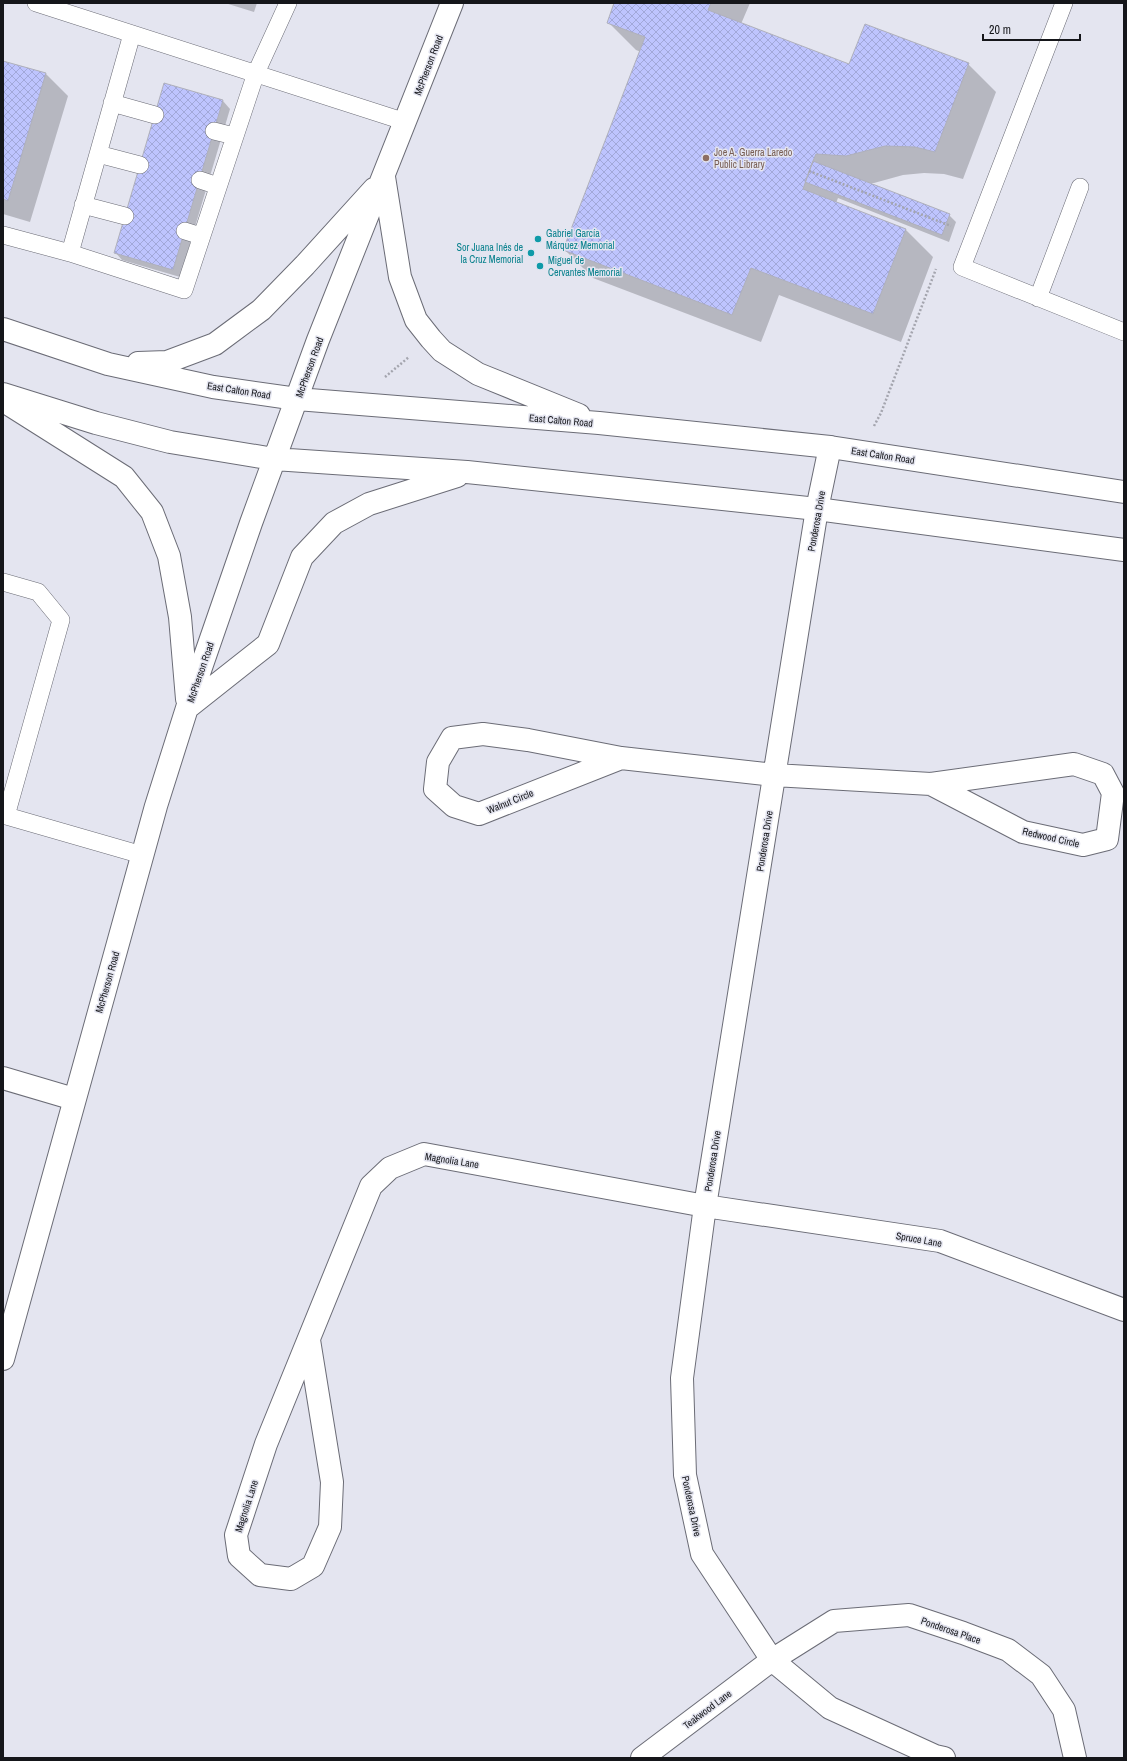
<svg xmlns="http://www.w3.org/2000/svg" width="1127" height="1761" font-family="'Archivo Narrow',sans-serif">
  <defs>
    <pattern id="building-cross-hatch" width="8" height="8" patternUnits="userSpaceOnUse"><rect width="8" height="8" fill="#bec4fe"/><path d="M0 0l8 8M0 8l8-8" fill="none" stroke="#a2a8d9"/></pattern>
  </defs>
  <rect width="100%" height="100%" fill="#e4e5f0"/>
  <path fill="#0003" d="M225,3H257L254,12Z
    M615,3H750L741,24L850,66L968,64L996,92L963,179L944,174L924,173L903,175L874,183H868L949,215L956,222L949,242L838,198L836,203L905,229L933,257L901,342L779,295L761,342L593,278L565,250L641,52L636,50L608,22Z
    M3,62L46,74L68,96L30,222L3,214Z
    M165,85L223,101L230,109L180,277L122,260L115,252Z"/>
  <path fill="url(#building-cross-hatch)" stroke="#afb0bb" d="M614,3H711L708,10L849,64L865,24L969,63L935,152L915,147L885,146L846,156L816,154L813,161L803,189L906,229L873,314L751,268L732,315L563,250L645,37L607,23Z
    M3,61L46,73L8,201L3,199Z
    M164,83L223,100L173,270L114,253Z
    M813,161L950,214L942,235L805,182Z"/>
  <g fill="none" stroke-linecap="round" stroke-linejoin="round">
    <g stroke="#6b6c76" stroke-width="18">
      <path id="service" d="M36,3L406,122
        M1064,3L962,267L1124,332
        M112,103L155,115
        M214,131L234,136
        M98,154L140,165
        M200,180L218,186
        M83,205L125,216
        M185,231L201,236
        M3,235L70,253L132,34
        M70,253L184,290L256,73L288,3
        M1038,298L1080,187
        M3,582L38,592L61,620L6,816
        M3,815L142,855"/>
    </g>
    <g stroke="#6b6c76" stroke-width="24">
      <path id="minor" d="M830,447L817,509L705,1206L682,1378L685,1475L702,1554L772,1660L830,1708L935,1756L944,1758
        M621,758L479,814L454,806L435,789L438,762L452,738L483,734L528,740L621,758L774,775L931,784L1074,764L1103,774L1113,793L1107,839L1083,845L1023,832L931,784
        M3,1078L74,1099
        M309,1340L332,1482L330,1527L313,1566L291,1579L260,1575L239,1556L236,1535L266,1444L371,1186L390,1168L424,1154L705,1206L940,1241L1124,1310
        M642,1758L772,1660L834,1621L909,1615L963,1633L1008,1650L1041,1675L1064,1710L1075,1758"/>
    </g>
    <g stroke="#6b6c76" stroke-width="24">
      <path id="secondary" d="M384,177L400,277L416,320L431,339L442,351L478,374L579,415
        M3,329L108,364L213,387L297,399L599,423L830,447L1124,492
        M138,363L167,362L215,344L261,310L305,265L374,189
        M3,394L96,423L170,442L274,459L467,472L817,509L1124,550
        M10,405L124,477L152,512L169,556L180,617L187,699
        M187,708L268,644L302,557L334,523L369,504L457,476
        M3,1359L156,806L187,708L251,523L318,340L452,3"/>
    </g>
    <path stroke="#a4a5ae" stroke-width="2.5" stroke-dasharray="2 2" stroke-linecap="butt" d="M809,171L951,226
      M385,377L409,357
      M874,426L881,413L936,269"/>
    <use href="#service" stroke="#fff" stroke-width="17"/>
    <use href="#minor" stroke="#fff" stroke-width="22"/>
    <use href="#secondary" stroke="#fff" stroke-width="22"/>
  </g>
  <circle fill="#8d6e63" stroke="#e4e5f0" stroke-width="1.5" cx="706" cy="158" r="4"/>
  <g fill="#0f9aa8" stroke="#e4e5f0" stroke-width="1.5">
    <circle cx="538" cy="239" r="4"/>
    <circle cx="531" cy="253" r="4"/>
    <circle cx="540" cy="266" r="4"/>
  </g>
  <g text-anchor="middle" stroke-width="3" stroke-linejoin="round" paint-order="stroke">
    <g font-size="10" fill="#15161a" stroke="#e4e5f0">
      <text transform="translate(428 65) rotate(-69)" y="4">McPherson Road</text>
      <text transform="translate(309 367) rotate(-70)" y="4">McPherson Road</text>
      <text transform="translate(239 390) rotate(9)" y="4">East Calton Road</text>
      <text transform="translate(561 420) rotate(5)" y="4">East Calton Road</text>
      <text transform="translate(883 455) rotate(9)" y="4">East Calton Road</text>
      <text transform="translate(816 521) rotate(-80)" y="4">Ponderosa Drive</text>
      <text transform="translate(200 672) rotate(-71)" y="4">McPherson Road</text>
      <text transform="translate(510 801) rotate(-22)" y="4">Walnut Circle</text>
      <text transform="translate(1051 837) rotate(13)" y="4">Redwood Circle</text>
      <text transform="translate(764 841) rotate(-81)" y="4">Ponderosa Drive</text>
      <text transform="translate(107 982) rotate(-74)" y="4">McPherson Road</text>
      <text transform="translate(452 1160) rotate(9)" y="4">Magnolia Lane</text>
      <text transform="translate(712 1161) rotate(-81)" y="4">Ponderosa Drive</text>
      <text transform="translate(919 1239) rotate(10)" y="4">Spruce Lane</text>
      <text transform="translate(246 1506) rotate(-72)" y="4">Magnolia Lane</text>
      <text transform="translate(692 1506) rotate(78)" y="4">Ponderosa Drive</text>
      <text transform="translate(951 1630) rotate(19)" y="4">Ponderosa Place</text>
      <text transform="translate(707 1709) rotate(-37)" y="4">Teakwood Lane</text>
    </g>
    <g font-size="10" fill="#785e54" stroke="#e4e5f0" text-anchor="start">
      <text x="714" y="156">Joe A. Guerra Laredo<tspan x="714" dy="12">Public Library</tspan></text>
    </g>
    <g font-size="10" fill="#0d838f" stroke="#e4e5f0" text-anchor="start">
      <text x="546" y="237">Gabriel García<tspan x="546" dy="12">Márquez Memorial</tspan></text>
      <text x="523" y="251" text-anchor="end">Sor Juana Inés de<tspan x="523" dy="12">la Cruz Memorial</tspan></text>
      <text x="548" y="264">Miguel de<tspan x="548" dy="12">Cervantes Memorial</tspan></text>
    </g>
  </g>
  <rect width="1127" height="1761" fill="none" stroke="#15161a" stroke-width="8"/>
  <path d="M983 34v6h97v-6" fill="none" stroke="#15161a" stroke-width="2"/>
  <text x="989" y="34" font-size="12" fill="#15161a" stroke="#e4e5f0" stroke-width="3" paint-order="stroke">20 m</text>
</svg>
